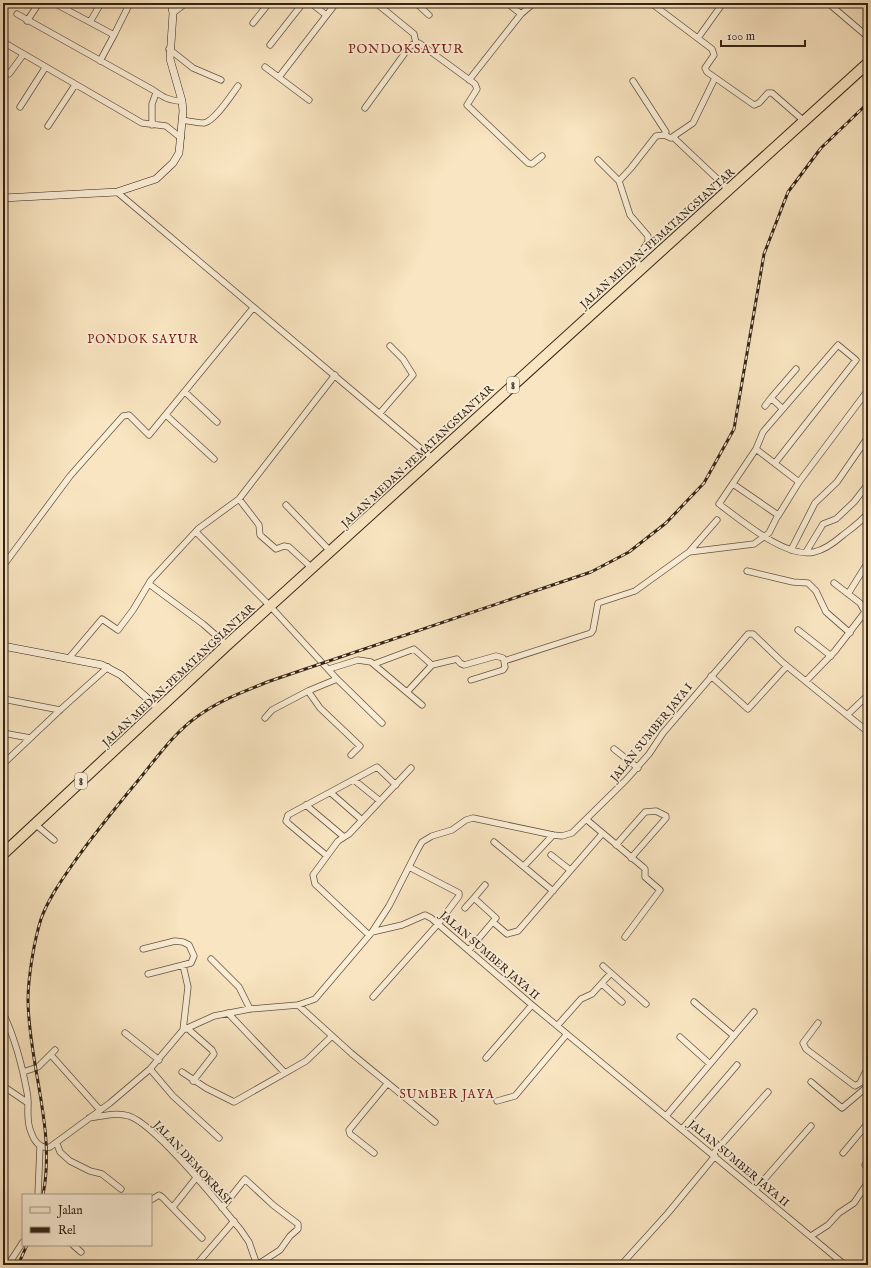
<svg xmlns="http://www.w3.org/2000/svg" width="871" height="1268" font-family="'IM FELL English',serif">
  <rect width="100%" height="100%" fill="#f9e5c1"/>
  <filter id="stains"><feTurbulence type="fractalNoise" baseFrequency=".005" numOctaves="4"/><feColorMatrix values="0 0 0 0 .2 0 0 0 0 .09 0 0 0 0 .02 0 0 0 .5 -.17"/></filter>
  <radialGradient id="worn" r=".72"><stop offset=".6" stop-color="#630" stop-opacity="0"/><stop offset="1" stop-color="#630" stop-opacity=".3"/></radialGradient>
  <g fill="none" stroke-linecap="round" stroke-linejoin="round">
    <g stroke="#645440" stroke-width="7">
      <path id="street" d="M54,3L114,35L100,61
        M311,3L326,15
        M376,3L414,34L416,43
        M416,3L429,15
        M507,3L521,14L534,3
        M651,3L712,49L714,55L705,68L707,72L754,105L759,103L768,93H772L804,121
        M828,3L868,37
        M67,10L71,3
        M173,13L186,3
        M17,14L153,90C163,97 169,101 182,101
        M27,21L39,3
        M90,22L101,3
        M253,23L269,3
        M114,35L128,7
        M698,38L723,3
        M3,42L142,123L166,126L181,138
        M270,45L303,3
        M169,49L193,68L221,80
        M265,67L309,100
        M3,74H9L23,55
        M279,77L336,3
        M469,80L521,14
        M633,81L666,132L664,135L656,136L631,168L619,181L630,215L648,236V242L637,258L639,269
        M20,107L45,68
        M867,107L868,108
        M365,108L410,46L416,43H419L475,84L477,89L467,105L528,163L532,164L542,156
        M182,120C189,121 197,123 204,123C215,121 232,94 238,86
        M152,125V104L156,93
        M48,126L75,85
        M664,135L671,138L693,123L715,78
        M673,137L728,189
        M598,160L619,181
        M117,192L432,458
        M185,392L217,422
        M765,406L771,398
        M783,409L771,398L796,369
        M380,413L413,375L403,359L390,346
        M166,415L214,459
        M756,449L799,482
        M775,463L856,360L838,345L763,432L756,449L719,504C741,520 786,559 814,552C824,550 835,542 843,535C852,528 861,522 868,513
        M239,499L259,525L260,535L276,549L284,546L289,547L313,569
        M286,505L331,552
        M778,516L799,482L868,390
        M196,532L271,607L337,679L382,723
        M791,550L815,503L837,482L868,437
        M689,552L717,520
        M806,552L823,524L836,519L854,502L868,484
        M3,566L70,476L123,416L129,415L149,435L253,308
        M747,571L793,582L808,583L816,591L826,612L850,633
        M149,584L203,624L227,645
        M848,594L868,562
        M798,630L831,656
        M69,658L102,619L118,630L133,610L151,580L198,529L239,499L335,375
        M374,664L414,649L432,665L407,692
        M432,665L457,659L460,663L464,665L496,656L503,658L504,661L591,633L593,630L598,603L635,591L689,552L754,544L769,533L778,515L733,484
        M329,669L358,660L371,662L422,705
        M711,676L748,709L787,666
        M337,679L308,691L320,708L360,746L351,755
        M471,680L503,670L505,667L504,661
        M806,681L835,651L865,612L860,603L834,583
        M3,699L60,710
        M847,715L868,695
        M265,718L272,710L308,691
        M3,733L30,738
        M614,749L638,768
        M3,764L60,710L108,667
        M354,780L380,801
        M331,793L362,820
        M306,805L344,837
        M587,820L643,867L645,869V877L660,890L625,937
        M35,824L54,840
        M494,842L553,891
        M616,845L645,812L656,811L666,816V818L631,858
        M551,855L570,870
        M327,856L289,824L286,821L288,815L377,767L396,785
        M524,866L553,835
        M474,898L485,885
        M465,908L474,898L496,918L469,950
        M493,922L507,934L518,931L602,834
        M372,932L389,906L418,849L422,842L432,836L452,830L466,820L473,818L553,835L562,836L572,833L626,780L649,754L663,733L748,634H753L782,662L868,732
        M369,935L315,884L313,875L338,841L349,834L411,768
        M143,949L175,941L183,942L189,945L194,956L191,963L148,974
        M211,959L239,987L250,1009
        M183,965L188,987L183,1030
        M603,966L646,1004
        M602,984L622,1002
        M373,997L438,924L459,896V893L409,867
        M694,1002L734,1036
        M298,1005L351,1053L435,1122
        M3,1013C15,1038 22,1065 27,1092C30,1105 25,1119 31,1132C34,1141 39,1149 50,1147L110,1103L150,1069L183,1030L214,1016L250,1009L298,1005L315,999L372,932L402,925L425,915L431,918L532,1005L845,1265
        M228,1013L285,1073
        M818,1023L803,1043L806,1049L855,1086L860,1083L868,1067
        M557,1026L581,999L592,994L611,973
        M187,1028L212,1050L214,1054L193,1081
        M125,1033L159,1060
        M680,1037L710,1064
        M51,1055L100,1110
        M486,1058L532,1005
        M150,1069L173,1096L219,1138
        M23,1072L38,1067L55,1050
        M182,1072L206,1088L234,1102L306,1061L332,1036
        M811,1082L842,1108L868,1086
        M3,1086L28,1103
        M497,1101L515,1096L567,1034
        M666,1116L754,1012
        M89,1118C102,1116 116,1112 129,1116C156,1125 219,1204 240,1229L249,1242L257,1265
        M682,1129L737,1065
        M57,1144L60,1152L70,1161L90,1171L102,1174L121,1189
        M374,1153L350,1134L349,1130L387,1084
        M843,1153L868,1123
        M713,1154L768,1092
        M868,1159L865,1165L868,1168
        M755,1190L811,1126
        M38,1195L40,1147
        M151,1200L159,1195L162,1197L202,1238
        M173,1207L196,1178
        M222,1208L245,1179L273,1205L298,1224V1229L290,1236L280,1250L257,1265
        M811,1236L828,1225L839,1213L854,1203L868,1182
        M73,1245L81,1252
        M8,1265L23,1242
        M196,1265L234,1221
        M621,1265L668,1213L715,1156"/>
    </g>
    <g stroke="#332315" stroke-width="8">
      <path id="secondary" d="M3,198L117,192L156,179L173,163L179,153L183,111L182,101L170,59L173,13L171,3
        M3,646L102,665L121,675L158,708"/>
    </g>
    <g stroke="#332315" stroke-width="12">
      <path id="highway" d="M3,854L227,645L868,63"/>
    </g>
    <use href="#street" stroke="#fbeed7" stroke-width="5.5"/>
    <use href="#secondary" stroke="#fbeed7" stroke-width="7"/>
    <use href="#highway" stroke="#f9e5c1" stroke-width="10"/>
    <g stroke="#332315" stroke-width="3">
      <path id="rail" d="M43,1195C56,1130 29,1066 28,1001C28,978 34,941 41,919C48,900 59,884 70,868C92,836 116,807 141,777C158,756 175,732 198,716C220,700 245,691 270,681L591,572L629,552L666,523L704,483L734,429L764,254L788,192L821,148L868,103
        M18,1265L27,1245"/>
    </g>
    <use href="#rail" stroke="#fbeed7" stroke-width="1.5" stroke-dasharray="4.5" stroke-linecap="butt"/>
  </g>
  <g text-anchor="middle" stroke-width="3.5" stroke-linejoin="round" paint-order="stroke">
    <g fill="#fbeed7" stroke="#6f604f" stroke-width="1">
      <rect x="507" y="377" width="12" height="16" rx="3"/>
      <rect x="75" y="773" width="12" height="16" rx="3"/>
    </g>
    <g font-size="10" font-weight="bold" fill="#332315">
      <text x="513" y="389">8</text>
      <text x="81" y="785">8</text>
    </g>
    <g font-size="11" fill="#332315" stroke="#fbeed7">
      <text transform="translate(657 238) rotate(-42)" y="4">JALAN MEDAN-PEMATANGSIANTAR</text>
      <text transform="translate(417 456) rotate(-43)" y="4">JALAN MEDAN-PEMATANGSIANTAR</text>
      <text transform="translate(178 675) rotate(-43)" y="4">JALAN MEDAN-PEMATANGSIANTAR</text>
      <text transform="translate(651 732) rotate(-51)" y="4">JALAN SUMBER JAYA I</text>
      <text transform="translate(490 955) rotate(41)" y="4">JALAN SUMBER JAYA II</text>
      <text transform="translate(193 1162) rotate(47)" y="4">JALAN DEMOKRASI</text>
      <text transform="translate(739 1163) rotate(40)" y="4">JALAN SUMBER JAYA II</text>
    </g>
    <g font-size="12" letter-spacing="1" fill="#7a1f14" stroke="#fbeed7">
      <text x="143" y="343">PONDOK SAYUR</text>
      <text x="447" y="1098">SUMBER JAYA</text>
    </g>
    <g font-size="13" letter-spacing="1" fill="#7a1f14" stroke="#fbeed7">
      <text x="406" y="53">PONDOKSAYUR</text>
    </g>
  </g>
  <rect width="871" height="1268" fill="none" stroke="#f9e5c1" stroke-width="16"/>
  <rect x="4" y="4" width="863" height="1260" fill="none" stroke="#332315" stroke-width="2"/>
  <rect x="8" y="8" width="855" height="1252" fill="none" stroke="#332315"/>
  <rect x="22" y="1194" width="130" height="52" fill="#fbeed7" stroke="#ab9d89"/>
  <rect x="30" y="1207" width="20" height="6" fill="#fbeed7" stroke="#ab9d89"/>
  <text x="58" y="1214" font-size="12" fill="#332315">Jalan</text>
  <rect x="30" y="1227" width="20" height="6" fill="#332315" stroke="#ab9d89"/>
  <text x="58" y="1234" font-size="12" fill="#332315">Rel</text>
  <path d="M721 40v6h84v-6" fill="none" stroke="#332315" stroke-width="2"/>
  <text x="727" y="40" font-size="12" fill="#332315" stroke="#fbeed7" stroke-width="3" paint-order="stroke">100 m</text>
  <rect width="100%" height="100%" filter="url(#stains)"/>
  <rect width="100%" height="100%" fill="url(#worn)"/>
</svg>
